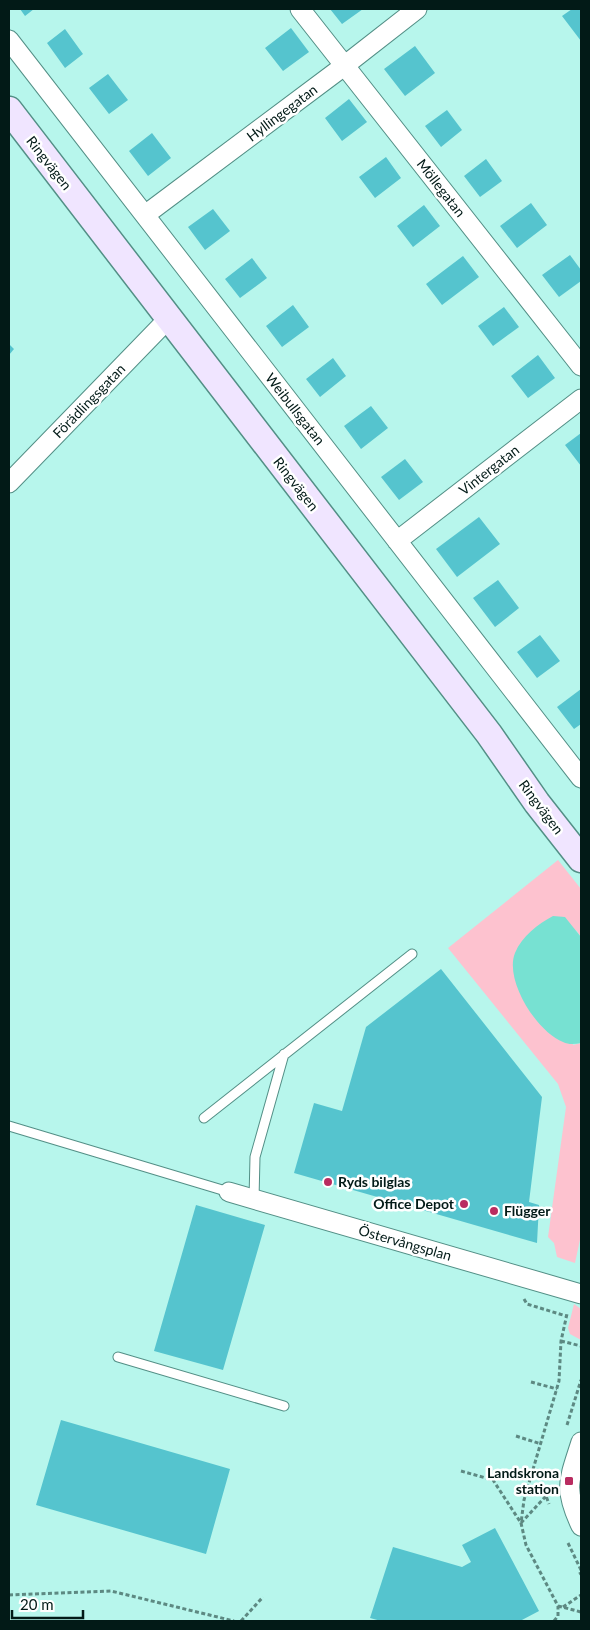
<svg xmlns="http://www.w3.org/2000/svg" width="590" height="1630" font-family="Lato,sans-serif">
  <rect width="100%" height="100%" fill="#b7f6ec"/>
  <path fill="#fdc2cf" d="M558,860L581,889V937L576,930L573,1045L581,1043V1235L575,1263L557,1257L554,1243L548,1237L566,1107L558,1084L448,948Z
    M574,1304L581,1309V1340L570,1334L568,1328Z"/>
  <path fill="#77e1d2" d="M553,916L565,917L581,937V1043C575,1044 569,1045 563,1042C537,1032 504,980 515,953C522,936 538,924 553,916Z"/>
  <path fill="#55c4ce" d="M20,9H34L25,16Z
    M330,9H363L342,24Z
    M572,9H581V41L562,16Z
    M291,28L309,52L283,71L265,48Z
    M65,29L83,54L65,68L47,43Z
    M415,46L435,73L405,96L384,69Z
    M108,74L128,100L109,114L89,88Z
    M349,99L367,122L342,141L325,118Z
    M447,110L462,130L441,147L425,126Z
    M152,133L171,158L148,176L129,151Z
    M386,157L401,178L375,198L359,177Z
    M486,159L502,181L480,197L464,176Z
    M531,203L547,225L517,248L500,226Z
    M424,205L440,226L413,247L397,226Z
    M213,209L230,231L205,250L188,227Z
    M570,255L581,270V281L559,297L542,275Z
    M463,256L479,277L442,305L426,284Z
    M252,258L267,278L240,298L225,279Z
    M293,305L309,327L282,347L266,326Z
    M504,307L519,327L493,346L478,326Z
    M9,344L14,349L9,355Z
    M538,355L555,378L528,398L511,376Z
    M333,358L346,376L320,397L306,379Z
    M371,406L388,428L361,449L344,426Z
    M581,433V466L565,445Z
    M405,459L423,482L399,500L381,477Z
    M479,517L500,544L457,577L436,549Z
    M498,580L519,608L495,627L473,598Z
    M540,635L560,661L537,678L517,652Z
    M581,689V724L574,729L557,707Z
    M441,969L542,1097L529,1202L539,1205L537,1243L294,1173L314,1103L342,1111L366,1027Z
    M196,1205L265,1225L223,1370L154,1351Z
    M61,1420L230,1469L206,1554L36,1505Z
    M495,1528L539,1611L520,1621H381L370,1618L393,1547L462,1567L471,1562L462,1545Z"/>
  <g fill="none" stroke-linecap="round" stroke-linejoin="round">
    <g stroke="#538f86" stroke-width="11">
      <path id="lane" d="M204,1118L412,954
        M9,1126L229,1192
        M254,1199L255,1157L284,1054
        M118,1357L284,1406"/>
    </g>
    <g stroke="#538f86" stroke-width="21">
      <path id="street" d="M300,9L581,366
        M9,40L581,778
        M145,215L344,66L417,9
        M9,483L169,318
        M397,541L581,399
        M229,1192L581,1294
        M581,1442C569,1480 563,1488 581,1526"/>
    </g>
    <g stroke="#538f86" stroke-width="29">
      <path id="secondary" d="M9,110L489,734L537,803L581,859"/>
    </g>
    <path stroke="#5d8982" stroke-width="3" stroke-dasharray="4 2.5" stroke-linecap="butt" d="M524,1299L527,1304L566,1316
      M561,1341L581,1346
      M531,1382L557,1389
      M567,1425L581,1380
      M516,1436L541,1444
      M461,1471L493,1480L521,1523L546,1496
      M547,1491L546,1496L549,1504
      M568,1543L581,1570
      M579,1574L581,1573
      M9,1595L111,1591L234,1621
      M558,1606L581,1612
      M563,1607L581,1595
      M241,1621L263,1597
      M554,1621L558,1616V1606L526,1545L521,1523L524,1500L559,1381L561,1341L567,1314"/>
    <use href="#lane" stroke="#fff" stroke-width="9"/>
    <use href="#street" stroke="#fff" stroke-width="19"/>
    <use href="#secondary" stroke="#f0e5ff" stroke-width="26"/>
  </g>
  <g fill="#b92c60" stroke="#fff" stroke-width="2">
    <circle cx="328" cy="1182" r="5"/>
    <circle cx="464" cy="1204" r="5"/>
    <circle cx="494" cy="1211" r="5"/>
    <rect x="564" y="1476" width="10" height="10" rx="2.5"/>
  </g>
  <g text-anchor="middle" stroke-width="5" stroke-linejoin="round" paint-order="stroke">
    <g font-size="14" fill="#021a17" stroke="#fff">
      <text transform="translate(282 113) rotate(-37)" y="5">Hyllingegatan</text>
      <text transform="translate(49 163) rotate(52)" y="5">Ringvägen</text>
      <text transform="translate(441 188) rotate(52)" y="5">Möllegatan</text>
      <text transform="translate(89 401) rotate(-46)" y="5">Förädlingsgatan</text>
      <text transform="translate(295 409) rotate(52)" y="5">Weibullsgatan</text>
      <text transform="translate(489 470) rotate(-38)" y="5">Vintergatan</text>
      <text transform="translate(296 484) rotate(52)" y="5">Ringvägen</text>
      <text transform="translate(541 807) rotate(53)" y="5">Ringvägen</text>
      <text transform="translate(405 1243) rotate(16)" y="5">Östervångsplan</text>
    </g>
    <g font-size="14" font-weight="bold" fill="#021a17" stroke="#fff" text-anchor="start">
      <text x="338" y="1187">Ryds bilglas</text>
      <text x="454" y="1209" text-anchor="end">Office Depot</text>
      <text x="504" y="1216">Flügger</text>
      <text x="559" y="1478" text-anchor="end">Landskrona<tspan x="559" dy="16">station</tspan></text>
    </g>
  </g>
  <rect width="590" height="1630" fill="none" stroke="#021a17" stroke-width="20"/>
  <path d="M12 1610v8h71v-8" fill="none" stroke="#021a17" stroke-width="2.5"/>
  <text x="20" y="1610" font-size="15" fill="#021a17" stroke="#ffffff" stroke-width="4" paint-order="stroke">20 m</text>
</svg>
